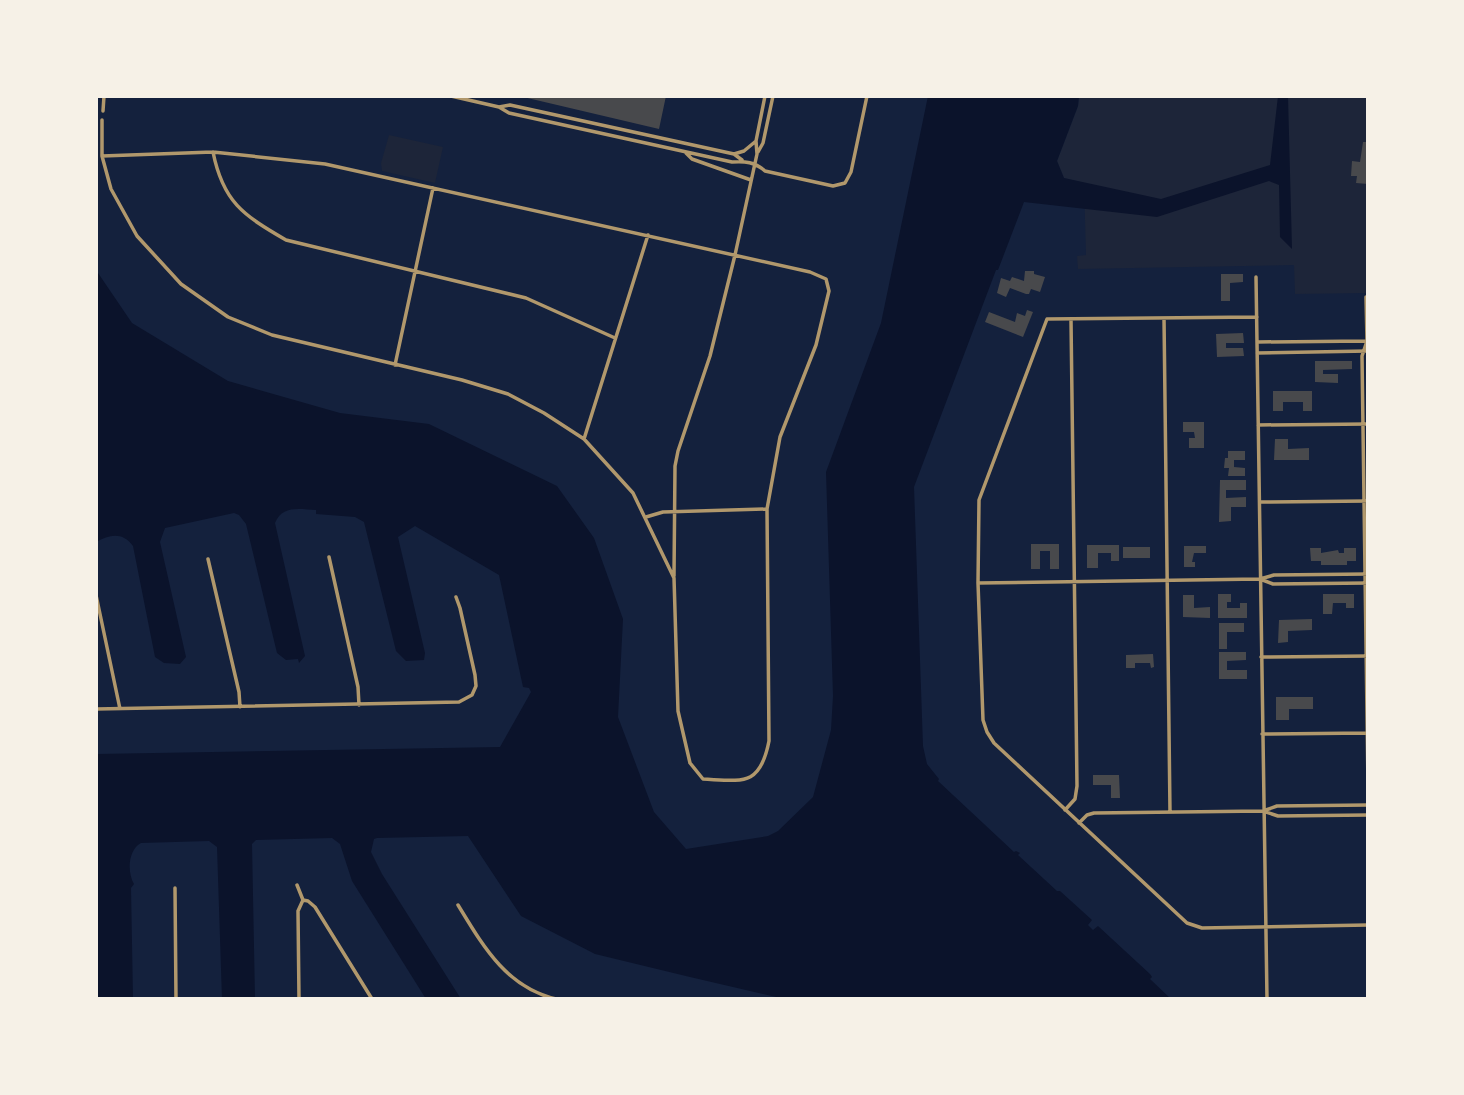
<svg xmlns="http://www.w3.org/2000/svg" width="1464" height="1095" font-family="Overpass,sans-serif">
  <rect width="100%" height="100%" fill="#14213d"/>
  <path fill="#1d2539" d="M1079,96H1368V293L1295,294L1294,265L1078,269L1077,256L1086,255L1084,183L1064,178L1057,161L1078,106Z
    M389,135L443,147L435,183L382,171L381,163Z"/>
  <path fill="#0b132b" d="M928,96H1079L1078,106L1057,161L1064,178L1161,199L1270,165L1278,96H1288L1292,249L1280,237L1279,185L1269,181L1157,217L1024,202L998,270H996L914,487L923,746L927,764L939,779L938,781L1014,852L1016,851L1020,853L1018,855L1057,891H1060L1092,920L1088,925L1093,930L1098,926L1150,974L1152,977L1150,979L1171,999H785L690,977L595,954L521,916L468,836L377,838L374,839L371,852L382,874L461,999H426L352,881L340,844L332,838L256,840L252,844L255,999H222L217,847L209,841L141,843C128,850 127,872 134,884L131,888L133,999H98L96,754L500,747L531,692L529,688L523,687L499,575L415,526L398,537L425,653L424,660L406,661L396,651L364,522L355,517L316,514V510C299,509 282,505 275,523L305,656L299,663L298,659L286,660L277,653L246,524L239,515L234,513L165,528L160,542L186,657L180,664L164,663L155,657L133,546C123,532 110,534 96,542V270L132,323L228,381L340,413L429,424L557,486L594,538L623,619L618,717L654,812L686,849L768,836L778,831L813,797L831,730L833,696L826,472L881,323Z"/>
  <path fill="#48494c" d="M519,96H666L659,129Z
    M1363,142H1368V184L1356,183L1357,176H1351L1352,161L1360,162Z
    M1025,271H1034V274L1045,277L1040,292L1031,289L1029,294H1026L1010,288L1006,297L997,293L1001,278L1010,281L1012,277L1024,281Z
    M1221,274H1243V282L1230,283V301H1221Z
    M1027,310L1033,312L1023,337L985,322L989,312L1015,322L1017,313L1025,316Z
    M1243,333L1244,343H1226V348H1243L1244,356L1217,357L1216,334Z
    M1315,361H1352V369L1323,370V374H1338V383L1315,382Z
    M1273,391H1312V411H1303V402H1283V411H1273Z
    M1183,422H1204V448H1189V438H1195L1194,432H1183Z
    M1275,439H1288V449L1309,448V460H1274Z
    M1228,451H1245V460H1234V467L1245,468V476H1228L1229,468H1224L1225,458H1228Z
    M1220,480H1246V490H1226V498L1246,497V507H1231V521L1219,522Z
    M1031,544H1059V569H1050V551H1040V569H1031Z
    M1087,545H1119V561H1111V553H1098V568H1087Z
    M1184,546H1206V553H1194L1192,562H1195V567H1184Z
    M1123,547H1150V558H1123Z
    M1310,548H1321V553L1338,550L1339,553H1344V548H1356V561H1347V565H1321V561H1311Z
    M1218,594H1231V602H1227V608H1240V603H1247V618H1218Z
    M1323,594H1354V608H1346V603H1333L1332,614H1323Z
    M1183,595H1194V608L1210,607V618L1183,617Z
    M1312,619V630L1288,631V642L1278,643L1279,620Z
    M1219,623H1244V632H1227V649H1219Z
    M1219,652H1246V660L1227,661V670H1247V679H1219Z
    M1153,654L1154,667L1151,668L1150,663H1135V668H1126V655Z
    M1276,697H1313V709H1289V720H1276Z
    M1093,775H1119L1120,798H1111V785H1093Z"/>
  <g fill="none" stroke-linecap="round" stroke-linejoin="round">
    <path stroke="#b1986c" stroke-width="3.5" d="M451,96L499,107L509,113L732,162C745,161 755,162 765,171L833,186L845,183L851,172L867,96
      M499,107L510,105L734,154L742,160
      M103,111L104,96
      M102,120V156L111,189L137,236L181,284L228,317L272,335L462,380L508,394L544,413L584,439L633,493L674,578L678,711L690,763L703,779C743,781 760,787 769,741L767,509L780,437L816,345L829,291L826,279L810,272L325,164L213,152L102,156
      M213,152C223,202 243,215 286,240L526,298L615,338
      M758,152L763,143L773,96
      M686,153L692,159L751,180
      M734,154L744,151L756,141
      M1256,277L1267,999
      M1366,297L1367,341L1362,356L1368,787
      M1257,317L1047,319L979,500L978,583L983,720L987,732L994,743L1187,923L1202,928L1368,925
      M1164,318L1170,812
      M1258,342L1366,341
      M1257,353L1368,351
      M395,365L433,188
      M1258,425L1368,424
      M584,439L648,235
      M1260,502L1368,501
      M646,517L663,512L767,509
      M329,557L358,687L359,705
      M208,559L239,692L240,707
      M674,576L675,466L678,451L710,356L735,255L757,154L756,141L765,96
      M1260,579L1273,584L1368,583
      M978,583L1260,579L1274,575L1368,574
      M96,595L120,709
      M1261,657L1368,656
      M96,709L459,702L472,695L476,686L475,675L460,608L456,597
      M1262,734L1368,733
      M1065,810L1075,799L1077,786L1071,320
      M1263,811L1278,816L1368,815
      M1079,823L1087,815L1094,813L1263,811L1277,806L1368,805
      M297,885L303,900L308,901L315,907L372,999
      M175,888L176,999
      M458,905C483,946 506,987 556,999
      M299,999L298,911L303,900"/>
  </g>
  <rect width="1464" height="1095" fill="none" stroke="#f6f1e7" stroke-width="196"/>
</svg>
